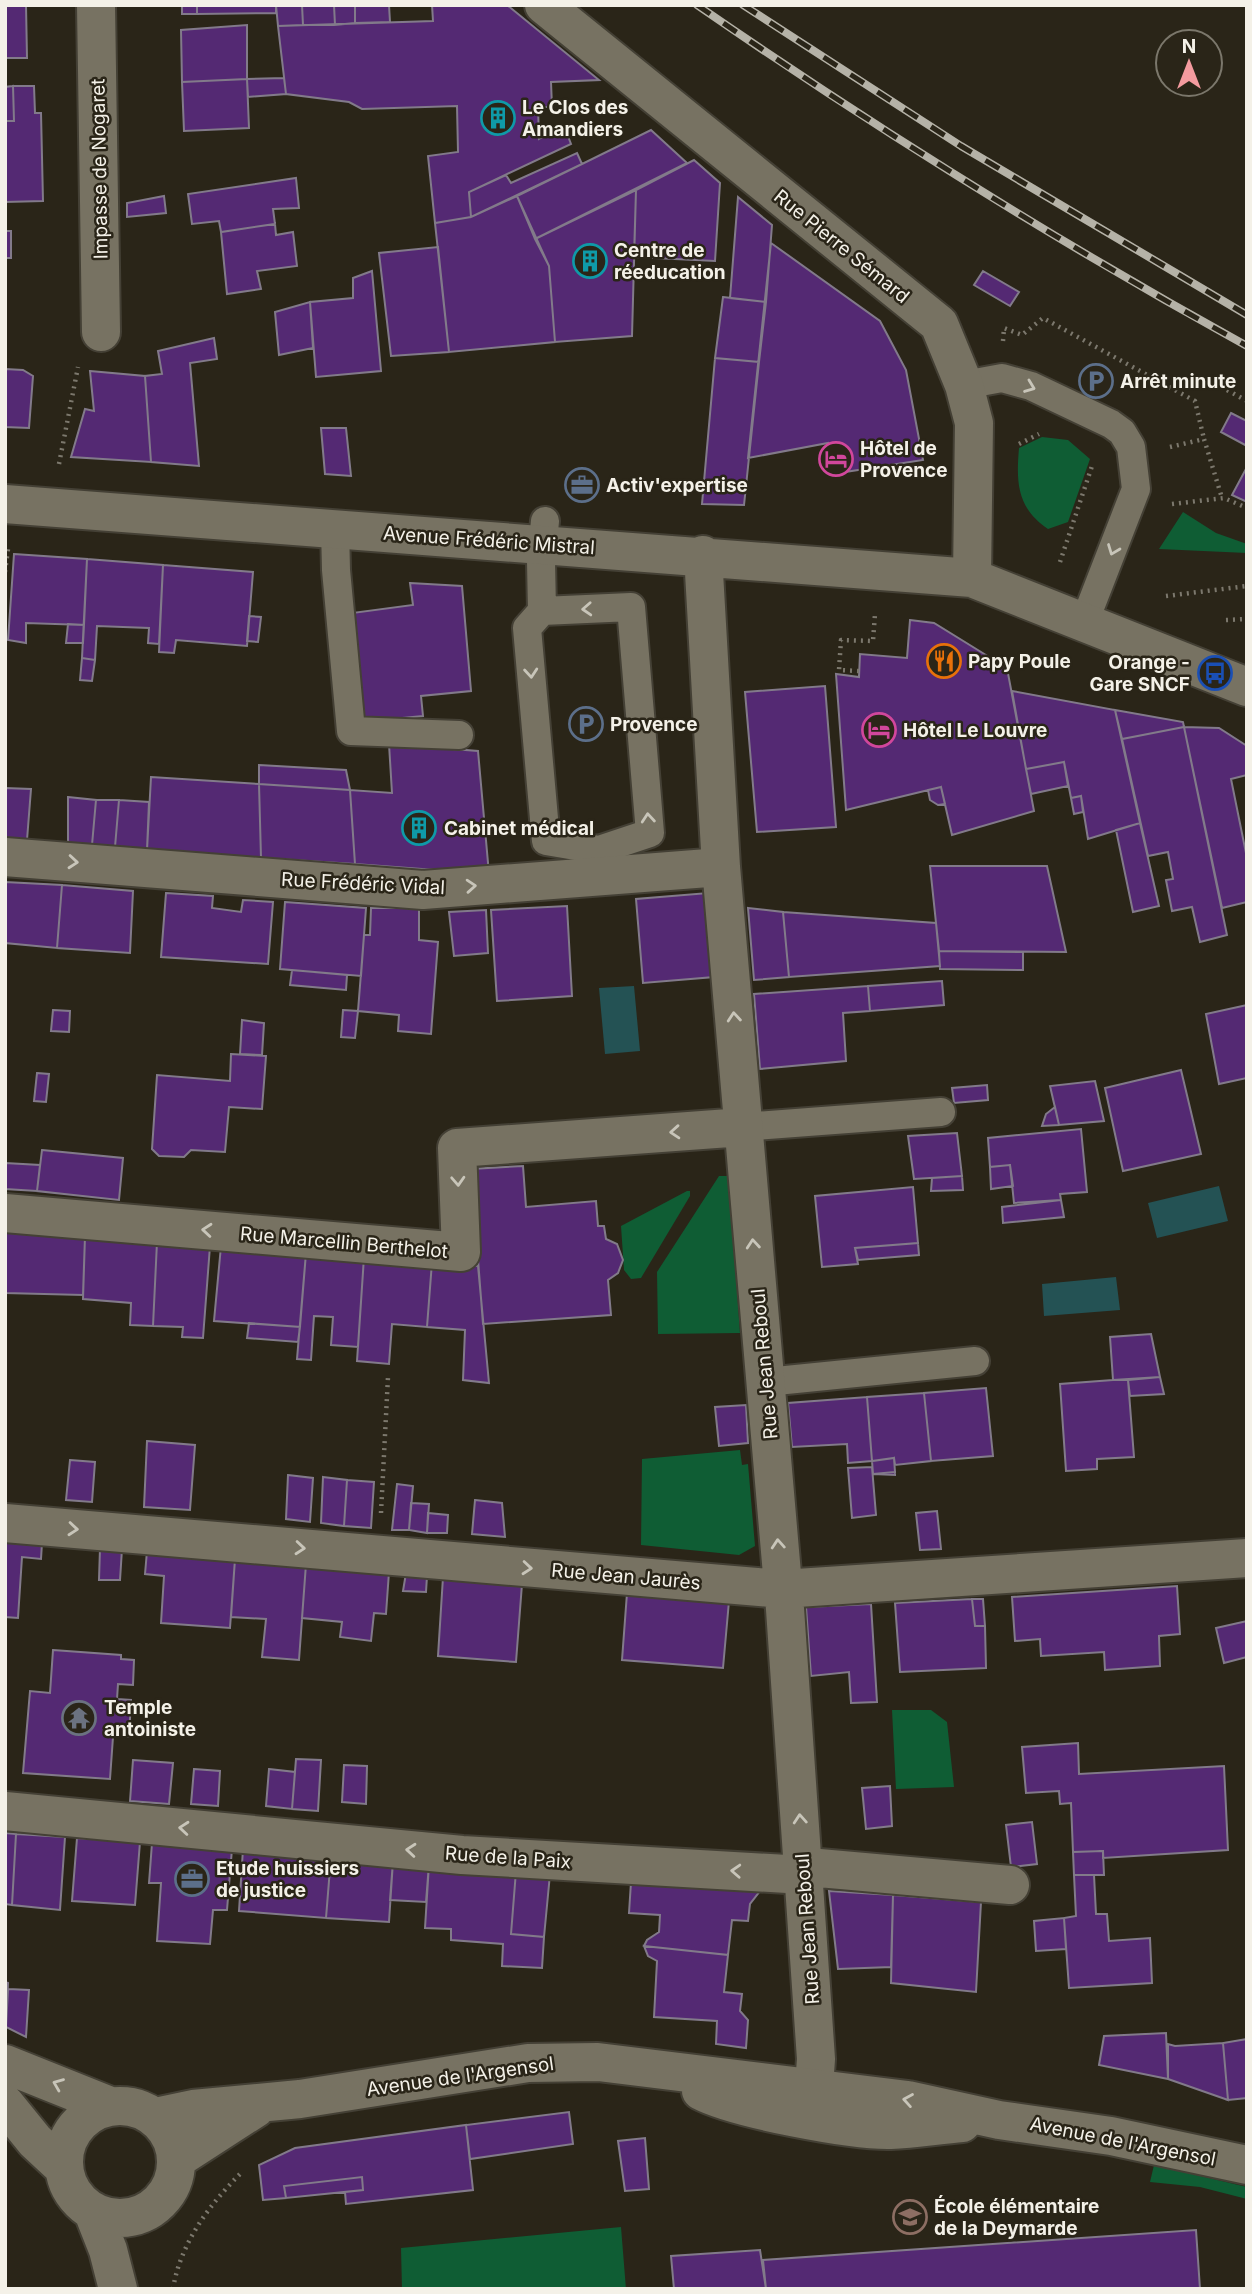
<svg xmlns="http://www.w3.org/2000/svg" width="1252" height="2294" font-family="Inter,sans-serif">
  <rect width="100%" height="100%" fill="#2a2518"/>
  <path fill="#0f5d34" d="M1042,437L1068,440L1090,459L1068,522L1048,529C1017,508 1016,483 1019,448Z
    M1183,512L1216,533L1247,544V553L1159,549Z
    M719,1176H729L740,1333L658,1334L657,1272Z
    M687,1191H690V1196L641,1278L631,1279L624,1270L621,1226Z
    M740,1450L742,1465L748,1464L755,1546L739,1555L641,1545L642,1459Z
    M892,1710H931L947,1722L954,1787L896,1789Z
    M1154,2165L1247,2187V2199L1200,2187L1150,2182Z
    M621,2227L626,2289H402L401,2248Z"/>
  <path fill="#245254" d="M634,986L640,1051L605,1054L599,988Z
    M1219,1186L1228,1221L1157,1238L1148,1203Z
    M1116,1277L1120,1310L1044,1316L1042,1284Z"/>
  <path fill="#542973" stroke="#827a8a" stroke-width="2" d="M5,5H26L27,58H5Z
    M182,5H197V14H182Z
    M197,5H276V13L197,14Z
    M276,5H302L303,25L278,26Z
    M302,5H334L335,25H303Z
    M334,5H355V23L335,25Z
    M355,5H389L390,22L355,23Z
    M432,5H507L599,80L551,82L552,107H538L539,139L564,126L571,144L469,192L471,217L435,223L428,156L458,152L457,106L362,109L349,102L286,94L278,26L433,21Z
    M247,25V79L182,82L181,30Z
    M284,78L286,94L248,97L247,79Z
    M247,79L249,128L184,131L182,82Z
    M13,86L14,121H5V87Z
    M13,86H34L35,113H41L43,201L5,202V121H14Z
    M651,130L687,163L535,239L517,196Z
    M577,153L582,164L471,217L469,192L506,175L511,183Z
    M694,160L720,183L715,261L634,257L636,190Z
    M296,178L299,208L273,209L275,224L221,232L219,221L192,224L188,194Z
    M636,190L632,336L555,342L549,266L535,239Z
    M164,196L166,213L127,217V203Z
    M517,196L549,266L555,342L449,352L435,223L471,217Z
    M738,197L772,225L766,302L730,298Z
    M275,224L276,235L293,232L297,266L257,271L261,289L227,294L221,232Z
    M5,231H11V258H5Z
    M771,243L880,321L906,370L923,460L832,474L828,443L748,458Z
    M438,247L449,352L391,356L379,253Z
    M372,271L381,371L316,377L310,302L353,298V278Z
    M983,271L1019,292L1010,306L974,285Z
    M723,297L766,302L759,362L715,358Z
    M310,302L313,348L279,355L275,312Z
    M214,338L217,359L190,363L199,466L151,462L145,376L162,374L158,351Z
    M715,358L759,362L744,505L702,504Z
    M5,369L23,370L33,376L29,428L5,427Z
    M90,371L145,376L151,462L71,457L85,409L94,411Z
    M1231,413L1247,421V446L1221,432Z
    M321,428H346L351,476L325,474Z
    M1247,467V502L1232,495Z
    M14,554L87,559L84,625L26,623V643L8,640Z
    M87,559L163,565L159,644L148,643L149,628L97,626L95,660L82,658Z
    M163,565L253,572L247,646L176,640L174,653L159,652Z
    M410,583L462,586L471,691L421,696L423,716L361,722L352,613L413,605Z
    M249,616L261,617L258,642L247,641Z
    M910,620L934,623L1007,668L1034,811L952,835L941,787L846,810L836,674L859,677L860,654L907,658Z
    M68,624L84,625L83,643H66Z
    M82,658L95,660L92,681L80,680Z
    M825,686L836,827L757,832L745,692Z
    M1012,691L1115,710L1140,823L1088,839L1081,796L1071,798L1064,762L1026,769Z
    M1115,710L1183,722L1184,727L1122,739Z
    M1184,727L1227,935L1200,942L1192,907L1172,911L1166,880L1173,879L1168,852L1148,856L1122,739Z
    M1184,727L1219,728L1247,746V775L1231,779L1247,858V902L1222,908Z
    M389,744L478,751L489,874L355,864L350,790L392,793Z
    M1064,762L1068,786L1031,794L1026,769Z
    M259,765L346,770L350,790L259,784Z
    M151,777L259,784L261,858L147,850Z
    M259,784L350,790L355,864L261,858Z
    M941,787L945,804L938,805L930,800L928,790Z
    M5,788L31,789L27,840L5,838Z
    M1081,796L1083,812L1074,814L1071,798Z
    M68,797L96,800L92,845L68,843Z
    M96,800H119L115,847L92,845Z
    M119,800L149,802L147,850L115,847Z
    M1140,823L1159,906L1133,912L1116,830Z
    M930,866H1047L1066,952L939,951Z
    M5,882L62,885L57,948L5,943Z
    M62,885L133,891L130,953L57,948Z
    M166,893L213,896L212,908L241,912L243,900L273,902L268,964L161,957Z
    M708,893L714,977L643,983L636,899Z
    M285,902L366,908L361,976L280,969Z
    M567,906L572,996L497,1001L491,910Z
    M371,908H419V940L438,942L431,1034L398,1031L399,1015L358,1011L364,935H370Z
    M748,908L783,912L789,977L754,980Z
    M486,910L488,953L454,956L449,912Z
    M783,912L936,923L940,966L789,977Z
    M939,951L1023,952V970L940,969Z
    M292,970L347,975L346,990L290,985Z
    M942,981L944,1005L870,1011L868,986Z
    M868,986L870,1011L843,1013L846,1061L760,1069L754,994Z
    M1247,1005V1078L1219,1084L1206,1014Z
    M53,1010L70,1011L69,1032L51,1031Z
    M343,1010L358,1011L355,1038L341,1037Z
    M242,1020L264,1023L262,1055L240,1054Z
    M231,1054L266,1056L262,1109L229,1107L225,1152L191,1150L184,1157L159,1156L152,1149L157,1075L230,1081Z
    M1181,1070L1201,1154L1123,1171L1105,1088Z
    M37,1073L49,1074L46,1102L34,1101Z
    M1095,1081L1104,1121L1059,1125L1050,1086Z
    M987,1085L988,1100L954,1103L952,1088Z
    M1055,1107L1059,1125L1042,1126L1046,1114Z
    M1081,1129L1087,1192L1060,1194L1061,1200L1014,1203L1010,1165L990,1167L988,1138Z
    M957,1133L962,1176L914,1179L908,1136Z
    M42,1150L123,1158L119,1200L37,1191Z
    M5,1163L40,1165L37,1191L5,1189Z
    M1010,1165L1013,1186L991,1189L990,1167Z
    M523,1166L526,1207L596,1201L598,1226H604L606,1239L617,1244L623,1260L618,1273L608,1280L611,1315L483,1324L471,1169Z
    M962,1176L963,1190L931,1191L932,1178Z
    M913,1187L918,1243L855,1248L858,1264L822,1267L815,1196Z
    M1061,1200L1064,1217L1003,1223L1002,1207Z
    M5,1230L85,1236L83,1295L5,1293Z
    M85,1236L157,1242L153,1326L130,1325L131,1303L83,1299Z
    M157,1242L210,1246L203,1338L182,1337L183,1327L153,1326Z
    M918,1243L919,1255L858,1260L855,1248Z
    M221,1246L306,1253L300,1327L214,1321Z
    M306,1253L364,1257L358,1347L331,1345L333,1317L314,1316L311,1360L297,1359Z
    M364,1257L432,1262L427,1327L392,1324L389,1364L357,1361Z
    M432,1262L478,1266L489,1383L463,1380L465,1330L427,1327Z
    M249,1323L300,1327L298,1342L247,1338Z
    M1151,1334L1160,1377L1113,1380L1110,1337Z
    M1160,1377L1164,1394L1130,1396L1128,1380Z
    M1113,1380H1128L1134,1457L1097,1459V1469L1066,1471L1060,1384Z
    M986,1388L993,1456L931,1461L924,1393Z
    M924,1393L931,1461L895,1465L894,1458L872,1461L867,1397Z
    M867,1397L872,1461L848,1463L847,1444L792,1447L788,1403Z
    M746,1405L748,1443L719,1446L715,1407Z
    M147,1441L195,1445L190,1510L144,1507Z
    M894,1458L895,1472L873,1474L872,1461Z
    M70,1460L95,1462L92,1502L66,1500Z
    M872,1467L876,1515L852,1518L848,1468Z
    M895,1472V1475L873,1474Z
    M288,1475L313,1478L310,1522L286,1519Z
    M323,1477L347,1480L344,1526L321,1523Z
    M347,1480L374,1482L371,1528L344,1526Z
    M397,1484L413,1486L409,1530H392Z
    M475,1500L502,1503L505,1537L472,1534Z
    M411,1503L429,1504L427,1533L409,1530Z
    M937,1511L941,1549L920,1550L916,1513Z
    M428,1513L448,1515L447,1533H427Z
    M5,1540L42,1543L41,1559L22,1557L18,1618L5,1617Z
    M100,1548L122,1549L120,1580H99Z
    M147,1551L235,1559L230,1628L161,1623L164,1576L145,1574Z
    M235,1559L306,1564L299,1660L262,1657L266,1619L231,1617Z
    M306,1564L389,1572L386,1614L374,1613L371,1641L340,1637L342,1622L302,1618Z
    M406,1573L427,1576L426,1592L403,1591Z
    M443,1577L522,1584L516,1662L438,1656Z
    M1177,1586L1180,1634L1159,1636L1160,1666L1105,1670L1104,1652L1041,1656L1040,1639L1015,1641L1012,1597Z
    M627,1593L729,1601L723,1668L622,1660Z
    M972,1599H983L985,1626H975Z
    M972,1599L975,1626H985L986,1668L900,1672L895,1603Z
    M871,1604L877,1702L851,1703L849,1672L811,1676L806,1607Z
    M1247,1621V1657L1224,1663L1216,1628Z
    M53,1650L121,1655V1659L134,1660L133,1685L118,1684L117,1699L131,1700L129,1737H113L110,1779L23,1773L30,1691L50,1693Z
    M1078,1743L1079,1774L1224,1766L1228,1850L1103,1858V1851L1073,1852L1071,1803L1060,1804L1059,1791L1026,1793L1022,1747Z
    M296,1759L321,1760L318,1811L292,1809Z
    M133,1760L173,1763L169,1804L130,1801Z
    M344,1765L367,1766L366,1804L342,1802Z
    M194,1769L220,1771L218,1806L191,1804Z
    M269,1769L295,1772L292,1809L266,1806Z
    M890,1786L892,1826L866,1829L862,1788Z
    M1032,1822L1037,1864L1011,1867L1006,1825Z
    M5,1833L16,1834L12,1905L5,1904Z
    M16,1834L65,1837L60,1910L12,1905Z
    M77,1838L140,1842L135,1905L72,1901Z
    M152,1843L232,1849L227,1910H213L210,1944L157,1941L161,1883H149Z
    M243,1849L331,1856L326,1918L239,1911Z
    M1103,1851L1104,1875H1074L1073,1852Z
    M331,1856L393,1861L389,1922L326,1918Z
    M393,1861L429,1864L426,1902L390,1900Z
    M429,1864L516,1871L511,1934L544,1937L542,1968L502,1966L503,1944L451,1940V1929L425,1928Z
    M516,1871L550,1874L544,1937L511,1934Z
    M1074,1875H1094L1096,1914H1107L1109,1941L1150,1938L1152,1983L1069,1988L1064,1918L1076,1916Z
    M631,1882L760,1891L750,1904L748,1921L732,1920L728,1955L644,1946L647,1940L659,1932L660,1915L629,1913Z
    M829,1891L893,1895L891,1967L838,1969Z
    M893,1895L981,1902L976,1992L891,1983Z
    M1064,1918L1066,1949L1036,1951L1034,1921Z
    M644,1946L728,1955L724,1992L742,1994L740,2011L748,2020L746,2048L716,2044L717,2021L654,2017L657,1961L648,1956Z
    M5,1982L8,1983L6,2027H5Z
    M8,1989L29,1990L26,2037L6,2027Z
    M1166,2033L1168,2079L1099,2065L1104,2036Z
    M1247,2039V2098L1228,2100L1223,2043Z
    M1223,2043L1228,2100L1168,2079V2044L1175,2046Z
    M569,2112L573,2144L470,2159L466,2125Z
    M466,2125L473,2190L346,2204L345,2192L363,2190L362,2177L284,2186L286,2198L263,2200L259,2165L295,2148Z
    M645,2138L649,2189L625,2191L618,2141Z
    M362,2177L363,2190L286,2198L284,2186Z
    M1196,2230L1200,2289H766L763,2260Z
    M760,2250L766,2289H674L671,2256Z"/>
  <g fill="none" stroke-linecap="round" stroke-linejoin="round">
    <g stroke="#444035" stroke-width="32">
      <path id="lane" d="M964,385L1002,378L1031,386L1111,424L1122,432L1131,447L1136,489L1084,623
        M545,521L541,561L542,611L527,628L546,841L599,850L598,877
        M335,528L336,570L351,731L459,735
        M542,611L631,607L650,833L599,850
        M743,1127L941,1112
        M766,1382L975,1361"/>
    </g>
    <g stroke="#444035" stroke-width="42">
      <path id="street" d="M96,5L101,332
        M544,5L939,324L964,385L974,423L972,578
        M5,504L972,578L1247,687
        M703,555L721,867L785,1609L816,2059L814,2086L810,2094L785,2101
        M5,857L423,890L721,867
        M5,1213L461,1252L457,1148L743,1127
        M5,1523L782,1589L1247,1558
        M5,1811L462,1855L804,1875L819,1868L1010,1885"/>
    </g>
    <g stroke="#444035" stroke-width="42">
      <path id="secondary" d="M5,2064L110,2106
        M701,2091C735,2109 853,2131 891,2130C915,2129 938,2125 962,2123
        M5,2104L35,2141L63,2167
        M64 2162a56 56 0 1 1 112 0a56 56 0 1 1-112 0Z
        M155,2117L193,2109L300,2099L528,2063L598,2062L908,2100L999,2120L1111,2136L1247,2165
        M177,2159L256,2108
        M93,2212L108,2250L118,2289"/>
    </g>
    <path stroke="#7c786d" stroke-width="4.5" stroke-dasharray="2 5" stroke-linecap="butt" d="M1003,341L1004,328L1022,335L1043,318L1195,401L1204,439
      M1227,390L1247,401
      M1019,444L1039,434
      M1170,447L1204,439L1222,498
      M59,464L78,367
      M1172,504L1224,498L1247,508
      M1060,562L1093,463
      M5,572L8,549
      M1166,596L1247,586
      M1226,620L1247,619
      M859,671L839,670L841,640L873,641L875,614
      M381,1513L388,1377
      M173,2289C180,2244 209,2205 240,2174"/>
    <use href="#lane" stroke="#777262" stroke-width="28"/>
    <use href="#street" stroke="#777262" stroke-width="38"/>
    <use href="#secondary" stroke="#777262" stroke-width="38"/>
    <g stroke="#b5b2a7" stroke-width="8">
      <path id="rail" d="M697,5C874,127 1058,242 1247,346
        M743,5L961,146L1247,315"/>
    </g>
    <use href="#rail" stroke="#2a2518" stroke-width="5" stroke-dasharray="16" stroke-linecap="butt"/>
  </g>
  <defs><path id="oneway-chevron" d="M-2-3.5L2.5 0L-2 3.5" fill="none" stroke-width="1.6" stroke-linecap="round" stroke-linejoin="round" transform="scale(1.75)"/></defs>
  <g stroke="#c8c5b9">
    <use href="#oneway-chevron" transform="translate(1030 387) rotate(21)"/>
    <use href="#oneway-chevron" transform="translate(1113 550) rotate(111)"/>
    <use href="#oneway-chevron" transform="translate(587 609) rotate(177)"/>
    <use href="#oneway-chevron" transform="translate(531 673) rotate(85)"/>
    <use href="#oneway-chevron" transform="translate(648 818) rotate(-95)"/>
    <use href="#oneway-chevron" transform="translate(73 862) rotate(5)"/>
    <use href="#oneway-chevron" transform="translate(471 886) rotate(-4)"/>
    <use href="#oneway-chevron" transform="translate(734 1017) rotate(-95)"/>
    <use href="#oneway-chevron" transform="translate(675 1132) rotate(176)"/>
    <use href="#oneway-chevron" transform="translate(458 1181) rotate(87)"/>
    <use href="#oneway-chevron" transform="translate(207 1230) rotate(-175)"/>
    <use href="#oneway-chevron" transform="translate(753 1244) rotate(-95)"/>
    <use href="#oneway-chevron" transform="translate(73 1529) rotate(5)"/>
    <use href="#oneway-chevron" transform="translate(778 1544) rotate(-94)"/>
    <use href="#oneway-chevron" transform="translate(300 1548) rotate(5)"/>
    <use href="#oneway-chevron" transform="translate(527 1568) rotate(5)"/>
    <use href="#oneway-chevron" transform="translate(800 1819) rotate(-94)"/>
    <use href="#oneway-chevron" transform="translate(184 1828) rotate(-175)"/>
    <use href="#oneway-chevron" transform="translate(411 1850) rotate(-175)"/>
    <use href="#oneway-chevron" transform="translate(736 1871) rotate(-177)"/>
    <use href="#oneway-chevron" transform="translate(58 2084) rotate(-158)"/>
    <use href="#oneway-chevron" transform="translate(908 2100) rotate(-170)"/>
  </g>
  <defs>
    <g id="building-ring" transform="scale(1.75)"><circle r="9.5" fill="#2a2518" stroke="#0f9aa8" stroke-width="1.5"/><path d="M-4-6H4V6H1V3H-1V6H-4ZM-2.5-4.3h1.7v1.8h-1.7ZM.8-4.3h1.7v1.8H.8ZM-2.5-1h1.7V.8h-1.7ZM.8-1h1.7V.8H.8Z" fill="#0f9aa8"/></g>
    <g id="parking-ring" transform="scale(1.75)"><circle r="9.5" fill="#2a2518" stroke="#5c6f8a" stroke-width="1.5"/><path d="M-3.5-5.5H1a3.5 3.5 0 0 1 0 7H-1V5.5H-3.5ZM-1-3.4V-.6H.8a1.4 1.4 0 0 0 0-2.8Z" fill="#5c6f8a"/></g>
    <g id="hotel-ring" transform="scale(1.75)"><circle r="9.5" fill="#2a2518" stroke="#d1479c" stroke-width="1.5"/><path d="M-6-4.5h1.5V1H6V5H4.5V3h-9V5H-6ZM-4 0a1.8 1.8 0 1 1 3.6 0ZM.5 0V-2.5h3Q6-2.5 6 0Z" fill="#d1479c"/></g>
    <g id="office-ring" transform="scale(1.75)"><circle r="9.5" fill="#2a2518" stroke="#5c6f8a" stroke-width="1.5"/><path d="M-6-3h4V-5.5h4V-3h4V5H-6ZM-1-4.5V-3h2v-1.5ZM-6 0V1H6V0Z" fill="#5c6f8a"/></g>
    <g id="restaurant-ring" transform="scale(1.75)"><circle r="9.5" fill="#2a2518" stroke="#e8710a" stroke-width="1.5"/><path d="M-5-6h1v4h1v-4h1v4h1v-4h1v5L-1.5 .5V6h-2V.5L-5-1ZM5-6V6H3V1.5H1.5Q1.5-4 5-6Z" fill="#e8710a"/></g>
    <g id="bus-ring" transform="scale(1.75)"><circle r="9.5" fill="#2a2518" stroke="#1a4fb4" stroke-width="1.5"/><path d="M-5-6H5V4H4V6H2V4H-2V6H-4V4H-5ZM-3.5-4V0h7V-4ZM-3.5 1.2v1.5H-2V1.2ZM2 1.2v1.5H3.5V1.2Z" fill="#1a4fb4"/></g>
    <g id="temple-ring" transform="scale(1.75)"><circle r="9.5" fill="#2a2518" stroke="#6b7280" stroke-width="1.5"/><path d="M0-6L5-2H3V0L6.5 2.5H4V6H1.5V3h-3V6H-4V2.5H-6.5L-3 0V-2H-5Z" fill="#6b7280"/></g>
    <g id="school-ring" transform="scale(1.75)"><circle r="9.5" fill="#2a2518" stroke="#8d6e63" stroke-width="1.5"/><path d="M0-5L7-2L0 1L-7-2ZM-4 1L0 2.5L4 1V4Q0 6-4 4Z" fill="#8d6e63"/></g>
  </defs>
  <g fill-rule="evenodd">
    <use href="#building-ring" x="498" y="118"/>
    <use href="#building-ring" x="590" y="261"/>
    <use href="#parking-ring" x="1096" y="381"/>
    <use href="#hotel-ring" x="836" y="459"/>
    <use href="#office-ring" x="582" y="485"/>
    <use href="#restaurant-ring" x="944" y="661"/>
    <use href="#bus-ring" x="1215" y="673"/>
    <use href="#parking-ring" x="586" y="724"/>
    <use href="#hotel-ring" x="879" y="730"/>
    <use href="#building-ring" x="419" y="828"/>
    <use href="#temple-ring" x="79" y="1718"/>
    <use href="#office-ring" x="192" y="1879"/>
    <use href="#school-ring" x="910" y="2217"/>
  </g>
  <g text-anchor="middle" stroke-width="5" stroke-linejoin="round" paint-order="stroke">
    <g font-size="19" font-weight="bold" fill="#f4f1e8" stroke="#2a2518" text-anchor="start">
      <text x="522" y="114">Le Clos des<tspan x="522" dy="22">Amandiers</tspan></text>
      <text x="614" y="257">Centre de<tspan x="614" dy="22">réeducation</tspan></text>
      <text x="1120" y="388">Arrêt minute</text>
      <text x="860" y="455">Hôtel de<tspan x="860" dy="22">Provence</tspan></text>
      <text x="606" y="492">Activ'expertise</text>
      <text x="968" y="668">Papy Poule</text>
      <text x="1190" y="669" text-anchor="end">Orange -<tspan x="1190" dy="22">Gare SNCF</tspan></text>
      <text x="610" y="731">Provence</text>
      <text x="903" y="737">Hôtel Le Louvre</text>
      <text x="444" y="835">Cabinet médical</text>
      <text x="104" y="1714">Temple<tspan x="104" dy="22">antoiniste</tspan></text>
      <text x="216" y="1875">Etude huissiers<tspan x="216" dy="22">de justice</tspan></text>
      <text x="934" y="2213">École élémentaire<tspan x="934" dy="22">de la Deymarde</tspan></text>
    </g>
    <g font-size="19" fill="#f4f1e8" stroke="#2a2518">
      <text transform="translate(99 169) rotate(-91)" y="7">Impasse de Nogaret</text>
      <text transform="translate(842 246) rotate(39)" y="7">Rue Pierre Sémard</text>
      <text transform="translate(489 540) rotate(4)" y="7">Avenue Frédéric Mistral</text>
      <text transform="translate(363 883) rotate(3)" y="7">Rue Frédéric Vidal</text>
      <text transform="translate(344 1242) rotate(5)" y="7">Rue Marcellin Berthelot</text>
      <text transform="translate(764 1364) rotate(-95)" y="7">Rue Jean Reboul</text>
      <text transform="translate(626 1576) rotate(5)" y="7">Rue Jean Jaurès</text>
      <text transform="translate(508 1857) rotate(4)" y="7">Rue de la Paix</text>
      <text transform="translate(807 1929) rotate(-94)" y="7">Rue Jean Reboul</text>
      <text transform="translate(460 2076) rotate(-8)" y="7">Avenue de l'Argensol</text>
      <text transform="translate(1123 2141) rotate(11)" y="7">Avenue de l'Argensol</text>
    </g>
  </g>
  <rect width="1252" height="2294" fill="none" stroke="#f4f1e8" stroke-width="14"/>
  <g transform="translate(1189 63)"><circle r="33" fill="#2a2518" stroke="#7b776b" stroke-width="2"/>
  <path d="M0-5L12 26L0 18L-12 26Z" fill="#f49b9f"/>
  <text y="-10" font-size="19" font-weight="bold" text-anchor="middle" fill="#f4f1e8">N</text>
  </g>
</svg>
